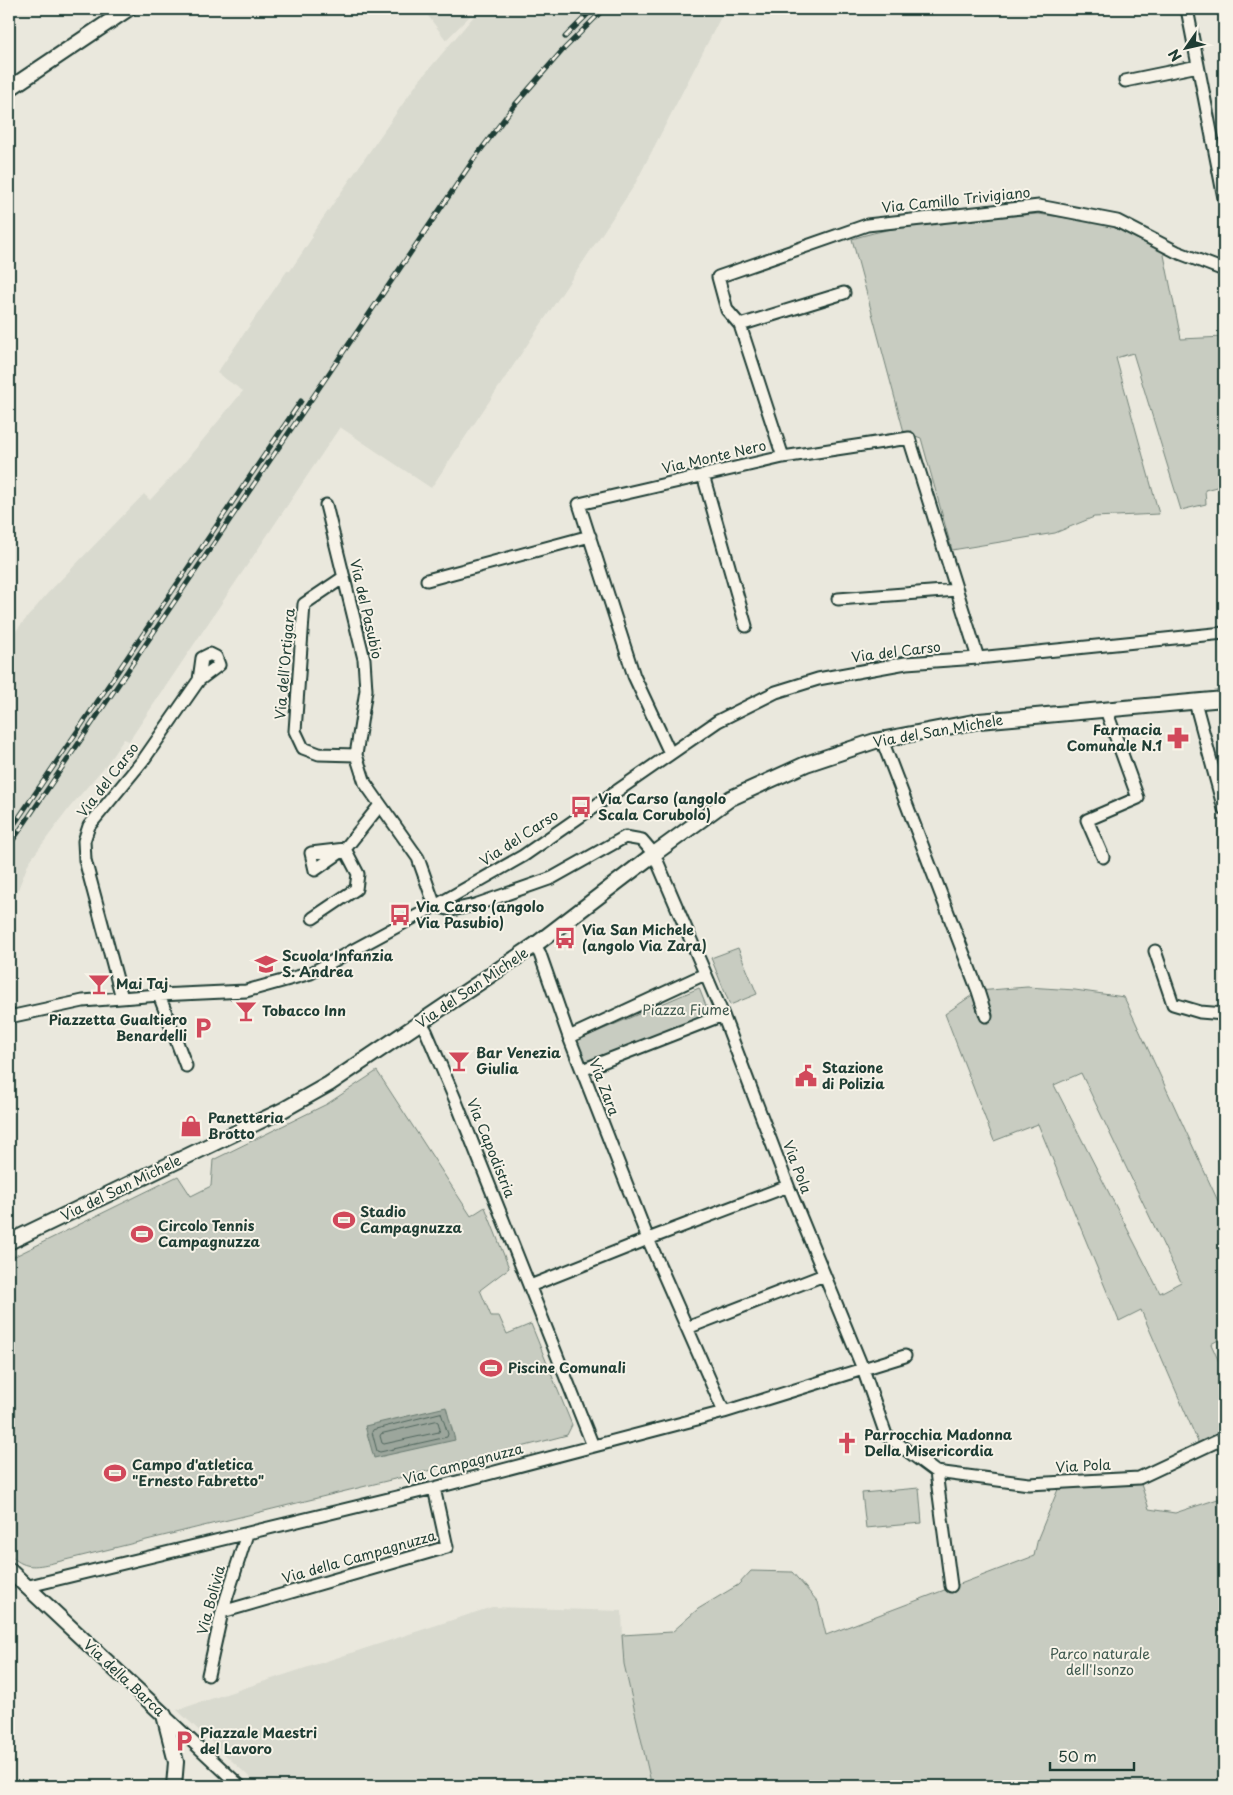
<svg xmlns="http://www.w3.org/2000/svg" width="1233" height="1795" font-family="'Playpen Sans',sans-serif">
  <rect width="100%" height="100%" fill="#eae8dd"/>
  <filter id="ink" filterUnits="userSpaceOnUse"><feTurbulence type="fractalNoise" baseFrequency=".02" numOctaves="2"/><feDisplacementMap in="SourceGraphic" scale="10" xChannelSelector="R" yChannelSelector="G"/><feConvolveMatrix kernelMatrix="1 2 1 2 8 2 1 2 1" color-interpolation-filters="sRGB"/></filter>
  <g filter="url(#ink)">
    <path fill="#d9dacf" d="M423,9H477L446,40Z
      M480,9H725L634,186L431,488L340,427L129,741L124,739L106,765L70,807L29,862L9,912V639L47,594L144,494L150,500L179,469L243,391L217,373L287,271H290L312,238V234L418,82Z
      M492,1607L622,1611L624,1664L650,1778V1786H259L177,1710Z"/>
    <path fill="#c8ccc1" stroke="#74847a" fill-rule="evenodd" d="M1038,214L1105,223L1118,227L1163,250L1181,339L1224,337V485L1205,490L1206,504L1181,510L1133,353L1116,358L1159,514L1094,517L1055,533L952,550L921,438L904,432L852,239C908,221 978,219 1038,214Z
      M738,948L757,994L730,1005L711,958Z
      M1027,987L1075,990L1124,997L1224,1214V1337L1211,1344L1224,1373V1438L1201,1449L1141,1310L1119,1321L1038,1124L994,1141L945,1014L978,991ZM1081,1073L1181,1282L1160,1293L1054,1085Z
      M699,988L710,1016L584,1063L576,1041Z
      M377,1071L471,1216L485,1207L509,1268L480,1290L491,1316H499L507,1334L531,1324L572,1425L567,1435L480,1458L53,1563C34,1567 24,1569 9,1554V1259L178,1176L191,1196L211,1186L213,1160L327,1104Z
      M1139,1478L1149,1509L1175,1513L1224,1497V1786H650V1778L624,1664L622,1635L672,1632L698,1609L738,1585L751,1571L792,1572L818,1602L826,1635L1034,1556L1038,1538L1061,1482Z
      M919,1488L922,1523L866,1528L862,1493Z"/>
    <path fill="#9ca69c" stroke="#6a7c72" d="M446,1407L455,1440L374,1458L365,1426Z"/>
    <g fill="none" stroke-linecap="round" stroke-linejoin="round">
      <path stroke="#51675e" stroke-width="1" d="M441,1413L448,1434L447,1437L380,1452L377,1451L372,1432L373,1430Z
        M436,1421L438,1422L440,1429L439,1432L384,1444L382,1443L380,1436L381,1434Z"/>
      <g stroke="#1f3d34" stroke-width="15">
        <path id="minor" d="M1187,9L1224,198
          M1125,81L1198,66
          M740,325L844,293
          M783,457L909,438L978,658
          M703,475L746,626
          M326,505L364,659L366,690L356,755L365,783L418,858L435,906L452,910L475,905L552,878L625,837L642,840L654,854L723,1015L788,1186L863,1369L886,1435L936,1472L1029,1484L1139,1478L1224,1438
          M344,577L304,604L295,731L303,748L319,754L356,755
          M427,580L590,536
          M838,599L957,590
          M1195,702L1224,809
          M882,740L978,991L986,1016
          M670,753L634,676L579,504L783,457L740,325L727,310L718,277L867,225L1039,206L1117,221L1177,252L1224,270
          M345,849L315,870L311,853Z
          M1103,857L1087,820L1138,798L1106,710
          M313,918L356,889L358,874L345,849L380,805
          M535,945L540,954L569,1037L648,1239L724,1412
          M1155,951L1173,1004L1200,1012L1224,1014
          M159,995L186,1066
          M122,998L85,860L84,841L89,826L144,759L199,680L219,665L216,657L210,654L202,658L199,680
          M9,1017L83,1001L159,995L246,991L311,973L435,906L523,856L718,721L776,692L818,679L906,663L978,658L1224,633
          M421,1023L426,1031L455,1099L593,1446
          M569,1037L705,974
          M582,1070L723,1015
          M530,1286L648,1239L788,1186
          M687,1328L824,1275
          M936,1472L951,1586
          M25,1587L434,1488L724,1412L905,1356
          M222,1612L447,1547L434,1488
          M208,1675L222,1612L247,1534
          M164,1715L240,1786"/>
      </g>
      <g stroke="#1f3d34" stroke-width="18">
        <path id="major" d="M9,89L128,9
          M9,1242L283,1110L329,1084L535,945L654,854L731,798L806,764L875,741L979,721L1224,699
          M9,1570L164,1715L176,1762L174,1786"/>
      </g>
      <use href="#minor" stroke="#f7f3e8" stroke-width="11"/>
      <use href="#major" stroke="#f7f3e8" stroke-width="14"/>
      <g stroke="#1f3d34" stroke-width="5">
        <path id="rail" d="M565,37L593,9
          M9,832L301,401
          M9,846L474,159L513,107L562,51L604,9"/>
      </g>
      <use href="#rail" stroke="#f7f3e8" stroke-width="3" stroke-dasharray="9" stroke-linecap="butt"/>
    </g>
  </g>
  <defs>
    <g id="pharmacy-bare" transform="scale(1.725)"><path d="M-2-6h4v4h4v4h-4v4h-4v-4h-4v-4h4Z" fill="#d1495b" stroke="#f7f3e8" stroke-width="2.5" paint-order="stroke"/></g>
    <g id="bus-bare" transform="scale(1.725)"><path d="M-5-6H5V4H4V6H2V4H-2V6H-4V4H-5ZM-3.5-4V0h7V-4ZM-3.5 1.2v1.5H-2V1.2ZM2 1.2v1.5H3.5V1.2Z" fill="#d1495b" stroke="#f7f3e8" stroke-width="2.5" paint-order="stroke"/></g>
    <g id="school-bare" transform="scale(1.725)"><path d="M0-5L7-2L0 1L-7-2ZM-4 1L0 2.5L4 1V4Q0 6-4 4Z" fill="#d1495b" stroke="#f7f3e8" stroke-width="2.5" paint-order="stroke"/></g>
    <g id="bar-bare" transform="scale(1.725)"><path d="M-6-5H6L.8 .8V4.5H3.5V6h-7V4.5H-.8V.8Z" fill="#d1495b" stroke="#f7f3e8" stroke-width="2.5" paint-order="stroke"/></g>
    <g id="parking-bare" transform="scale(1.725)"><path d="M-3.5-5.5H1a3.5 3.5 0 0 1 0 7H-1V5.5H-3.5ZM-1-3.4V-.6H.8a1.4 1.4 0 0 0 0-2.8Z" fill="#d1495b" stroke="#f7f3e8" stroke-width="2.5" paint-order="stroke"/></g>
    <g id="civic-bare" transform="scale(1.725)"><path d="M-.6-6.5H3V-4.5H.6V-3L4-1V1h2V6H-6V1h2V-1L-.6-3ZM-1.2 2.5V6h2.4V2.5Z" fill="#d1495b" stroke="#f7f3e8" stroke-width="2.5" paint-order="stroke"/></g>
    <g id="shop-bare" transform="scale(1.725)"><path d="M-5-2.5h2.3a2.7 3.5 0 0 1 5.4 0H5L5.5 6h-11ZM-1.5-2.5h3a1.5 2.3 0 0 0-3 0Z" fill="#d1495b" stroke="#f7f3e8" stroke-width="2.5" paint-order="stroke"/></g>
    <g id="stadium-bare" transform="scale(1.725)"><path d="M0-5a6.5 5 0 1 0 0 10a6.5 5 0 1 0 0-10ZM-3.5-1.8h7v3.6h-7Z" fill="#d1495b" stroke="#f7f3e8" stroke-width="2.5" paint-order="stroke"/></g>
    <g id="church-bare" transform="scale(1.725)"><path d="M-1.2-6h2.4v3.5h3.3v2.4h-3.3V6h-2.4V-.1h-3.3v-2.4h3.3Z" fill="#d1495b" stroke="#f7f3e8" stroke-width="2.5" paint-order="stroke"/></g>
  </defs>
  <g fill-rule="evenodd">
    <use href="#pharmacy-bare" x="1178" y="738"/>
    <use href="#bus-bare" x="581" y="807"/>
    <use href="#bus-bare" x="400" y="915"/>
    <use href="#bus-bare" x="565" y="938"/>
    <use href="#school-bare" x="266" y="964"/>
    <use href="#bar-bare" x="99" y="984"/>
    <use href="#bar-bare" x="246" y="1011"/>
    <use href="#parking-bare" x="203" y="1028"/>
    <use href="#bar-bare" x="459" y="1061"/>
    <use href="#civic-bare" x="806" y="1076"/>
    <use href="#shop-bare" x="191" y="1126"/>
    <use href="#stadium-bare" x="344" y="1220"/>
    <use href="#stadium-bare" x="142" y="1234"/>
    <use href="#stadium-bare" x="491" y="1368"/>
    <use href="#church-bare" x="847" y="1443"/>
    <use href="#stadium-bare" x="115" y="1473"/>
    <use href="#parking-bare" x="184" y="1741"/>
  </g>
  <g text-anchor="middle" stroke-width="4" stroke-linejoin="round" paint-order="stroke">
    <g font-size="14" fill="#1f3d34" stroke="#f7f3e8">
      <text transform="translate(956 200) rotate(-6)" y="5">Via Camillo Trivigiano</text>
      <text transform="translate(714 457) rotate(-13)" y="5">Via Monte Nero</text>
      <text transform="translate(366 609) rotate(77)" y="5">Via del Pasubio</text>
      <text transform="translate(896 652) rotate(-7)" y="5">Via del Carso</text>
      <text transform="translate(285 664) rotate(-85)" y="5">Via dell'Ortigara</text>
      <text transform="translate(938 731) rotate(-10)" y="5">Via del San Michele</text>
      <text transform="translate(108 780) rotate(-52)" y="5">Via del Carso</text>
      <text transform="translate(519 838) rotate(-33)" y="5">Via del Carso</text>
      <text transform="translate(472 988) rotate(-34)" y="5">Via del San Michele</text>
      <text transform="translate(604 1087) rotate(69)" y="5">Via Zara</text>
      <text transform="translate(491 1148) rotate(68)" y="5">Via Capodistria</text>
      <text transform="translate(797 1167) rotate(69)" y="5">Via Pola</text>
      <text transform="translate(121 1188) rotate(-26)" y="5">Via del San Michele</text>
      <text transform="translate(463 1464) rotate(-15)" y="5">Via Campagnuzza</text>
      <text transform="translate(1083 1466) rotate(-3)" y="5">Via Pola</text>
      <text transform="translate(359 1557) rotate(-16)" y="5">Via della Campagnuzza</text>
      <text transform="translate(211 1600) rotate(-75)" y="5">Via Bolivia</text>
      <text transform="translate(124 1678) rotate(43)" y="5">Via della Barca</text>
    </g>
    <g font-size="14" font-weight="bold" fill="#1f3d34" stroke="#f7f3e8" text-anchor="start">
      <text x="1162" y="735" text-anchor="end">Farmacia<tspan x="1162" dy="16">Comunale N.1</tspan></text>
      <text x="598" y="804">Via Carso (angolo<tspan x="598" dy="16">Scala Corubolo)</tspan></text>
      <text x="416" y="912">Via Carso (angolo<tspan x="416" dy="16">Via Pasubio)</tspan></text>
      <text x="582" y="935">Via San Michele<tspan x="582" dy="16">(angolo Via Zara)</tspan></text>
      <text x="282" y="961">Scuola Infanzia<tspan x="282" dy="16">S. Andrea</tspan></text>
      <text x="116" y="989">Mai Taj</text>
      <text x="262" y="1016">Tobacco Inn</text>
      <text x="187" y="1025" text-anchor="end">Piazzetta Gualtiero<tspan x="187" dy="16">Benardelli</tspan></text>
      <text x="476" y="1058">Bar Venezia<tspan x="476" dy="16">Giulia</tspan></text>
      <text x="822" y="1073">Stazione<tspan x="822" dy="16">di Polizia</tspan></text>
      <text x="208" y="1123">Panetteria<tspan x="208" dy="16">Brotto</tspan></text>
      <text x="360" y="1217">Stadio<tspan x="360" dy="16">Campagnuzza</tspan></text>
      <text x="158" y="1231">Circolo Tennis<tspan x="158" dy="16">Campagnuzza</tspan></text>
      <text x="508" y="1373">Piscine Comunali</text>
      <text x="864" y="1440">Parrocchia Madonna<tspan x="864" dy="16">Della Misericordia</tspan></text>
      <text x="132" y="1470">Campo d'atletica<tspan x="132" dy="16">"Ernesto Fabretto"</tspan></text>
      <text x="200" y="1738">Piazzale Maestri<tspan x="200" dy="16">del Lavoro</tspan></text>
    </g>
    <g font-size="14" fill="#415a50" stroke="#f7f3e8">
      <text x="686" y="1015">Piazza Fiume</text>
      <text x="1100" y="1659">Parco naturale<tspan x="1100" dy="16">dell'Isonzo</tspan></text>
    </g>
  </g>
  <rect width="1233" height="1795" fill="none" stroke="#f7f3e8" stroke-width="30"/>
  <rect x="15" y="15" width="1203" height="1765" fill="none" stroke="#1f3d34" stroke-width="2" filter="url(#ink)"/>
  <g transform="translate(1186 48) rotate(236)" stroke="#f7f3e8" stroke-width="4" paint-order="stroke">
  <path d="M0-4L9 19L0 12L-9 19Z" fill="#1f3d34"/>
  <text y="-8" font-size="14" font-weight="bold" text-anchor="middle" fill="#1f3d34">N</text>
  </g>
  <path d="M1050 1762v8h84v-8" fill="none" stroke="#1f3d34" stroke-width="2.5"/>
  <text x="1058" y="1762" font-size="15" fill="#1f3d34" stroke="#f7f3e8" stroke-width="4" paint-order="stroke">50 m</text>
</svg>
